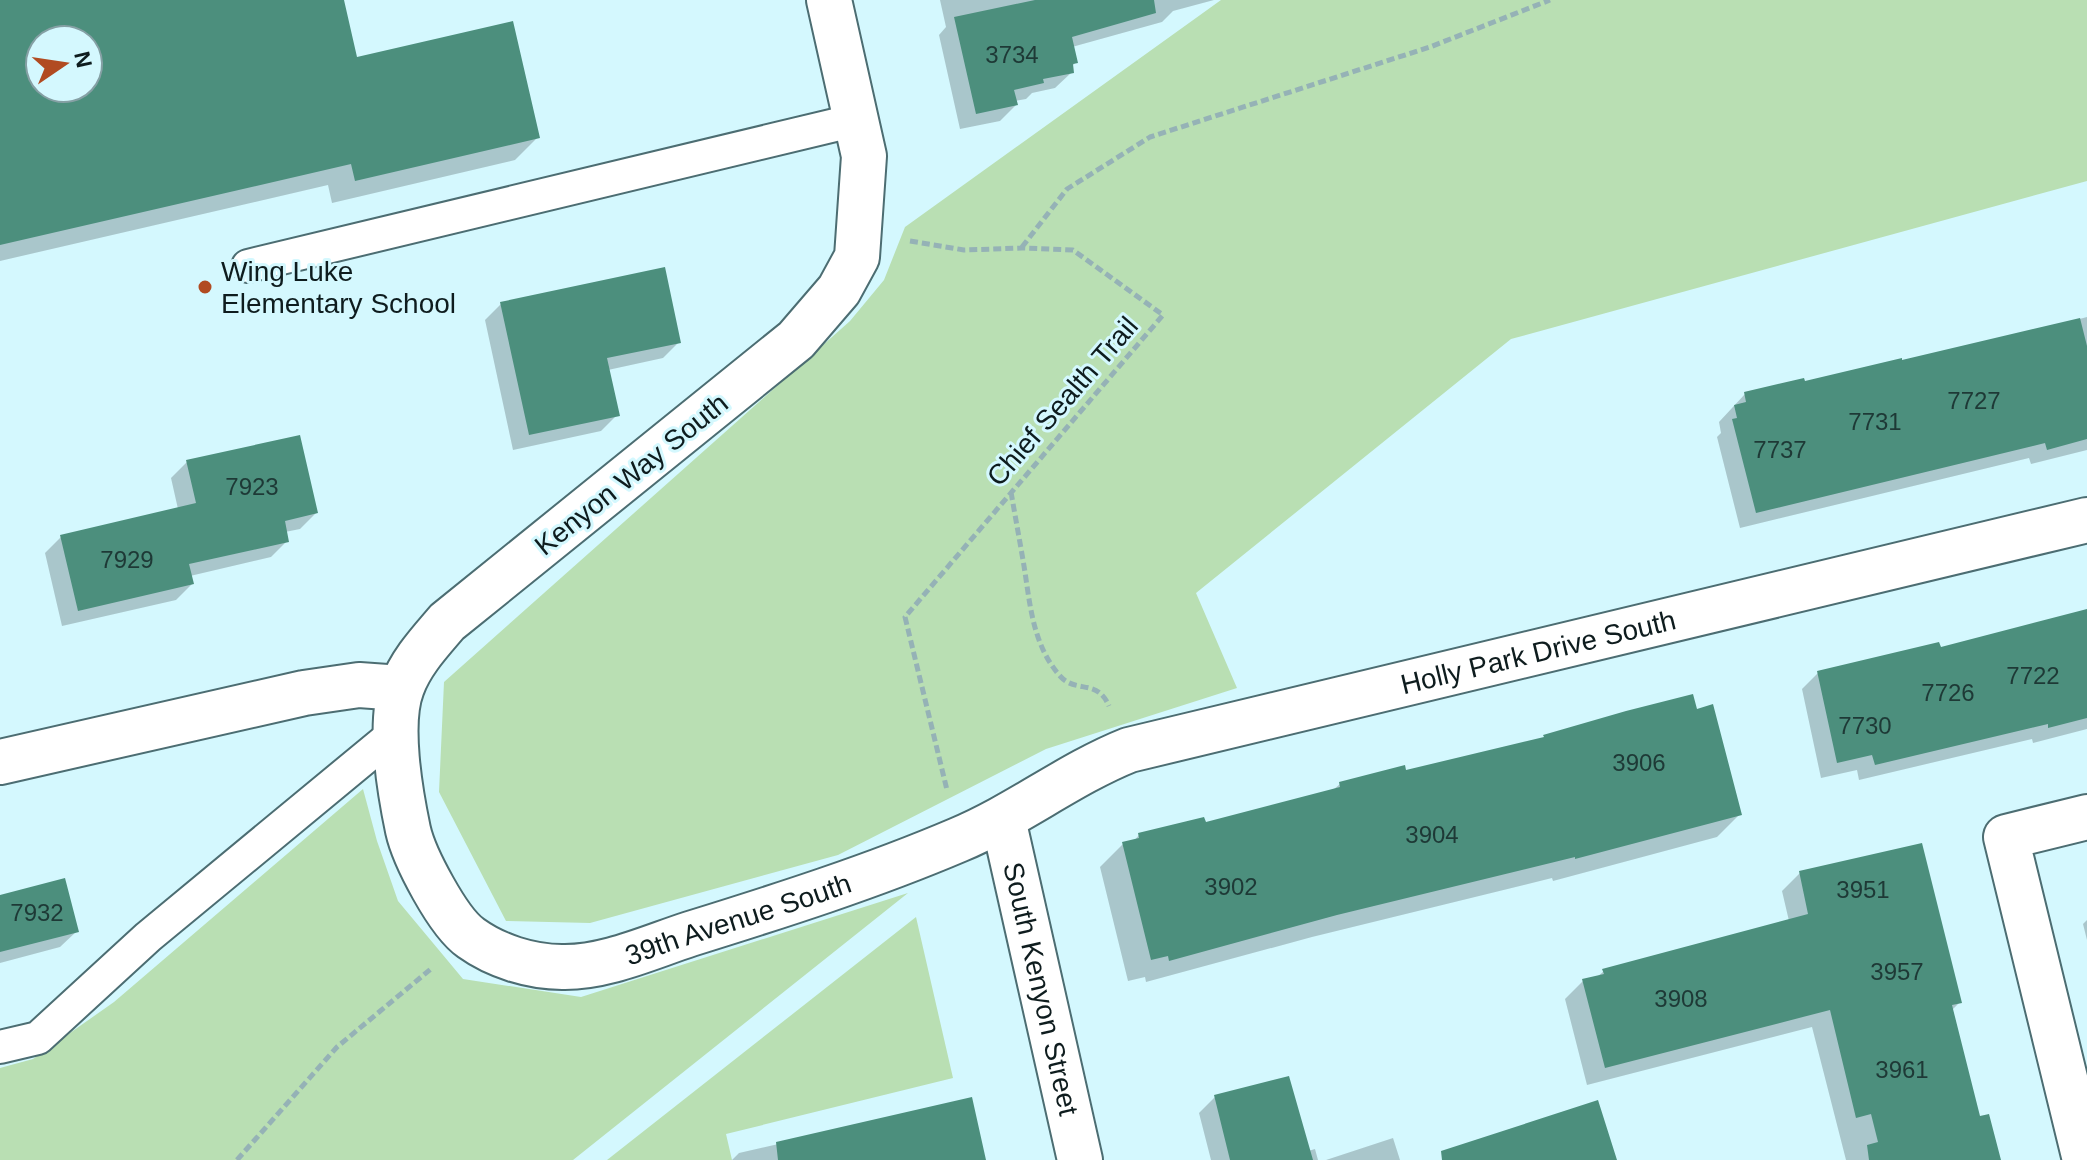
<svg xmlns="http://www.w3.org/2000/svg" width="2087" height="1160" font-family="Arial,sans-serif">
  <rect width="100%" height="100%" fill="#d4f8fe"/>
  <path fill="#b9dfb3" d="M1221,0H2087V181L1511,339L1196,593L1237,688L1046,749L838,855L590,923L506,921L439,792L444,682L850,321L884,280L905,227Z
    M363,789L377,841L398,901L463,979L581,997L908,893L573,1160H0V1068L33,1059L114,1002Z
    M916,917L953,1078L726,1134L732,1160H607Z"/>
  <path fill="#0003" fill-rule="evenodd" d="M0,0H342L356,59L537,138L515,160L332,203L328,185L0,261ZM40,40H88V88H40Z
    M940,0H1214L1173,11L1162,22L1072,47L1076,62L1071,67L1072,72L1055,88L1032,93L1026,99L1015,101L1016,105L1000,121L960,129L939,35L946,27Z
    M501,304L679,342L663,358L608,370L617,415L601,431L513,450L485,320Z
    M2087,317V450L2031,464L2029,458L1740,528L1717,437L1721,433L1719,422L1745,394L1803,384L2003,339Z
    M187,462L316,513L300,529L285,532L287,541L271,557L190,576L192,584L176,600L62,626L45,553L61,537L178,509L171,478Z
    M2087,611V729L2033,743L2032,739L1859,780L1857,770L1821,778L1802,689L1818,673L1939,649Z
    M1405,773L1740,814L1717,837L1553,881L1552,878L1312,937L1146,982L1145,977L1128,981L1100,867L1123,844L1133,842L1139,835L1204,824L1333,790L1340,784Z
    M1800,873L1960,1002L1951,1011L1979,1118L1999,1160H1846L1812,1027L1587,1085L1565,999L1583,981L1597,977L1604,971L1789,921L1782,891Z
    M0,897L77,931L60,947L0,963Z
    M2087,920V940L2083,924Z
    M1215,1097L1308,1151L1315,1149L1318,1160H1211L1199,1113Z
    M971,1100L984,1160H732L739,1153Z
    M1393,1138L1400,1160H1326Z"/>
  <path fill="#4c8f7d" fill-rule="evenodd" d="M0,0H344L357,57L513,21L540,138L355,181L351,164L0,245ZM40,40H88V88H40Z
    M1035,0H1154L1156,13L1072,37L1078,63L1073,64L1074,73L1043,79L1044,83L1014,90L1018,105L976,114L954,17Z
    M665,267L681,343L607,358L620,416L529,435L500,302Z
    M2080,318L2087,346V439L2047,450L2045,443L1756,513L1732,419L1737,418L1734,405L1746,402L1744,392L1804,378L1805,381L1902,358V360Z
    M300,435L318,513L285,521L289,542L189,564L194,584L78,611L60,535L196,503L186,460Z
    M2087,609V718L2048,728V724L1875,765L1872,755L1837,763L1817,671L1939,642L1941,647Z
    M1693,694L1697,709L1713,704L1742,815L1575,859V857L1337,915L1169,961L1168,956L1151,960L1122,842L1139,838L1138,833L1204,817L1206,822L1340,787L1339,782L1405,765L1406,770L1544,737L1543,735L1626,711Z
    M1922,843L1962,1003L1952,1005L1980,1116L1989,1114L2001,1160H1869L1867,1145L1878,1142L1871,1114L1856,1118L1830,1010L1605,1068L1582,979L1604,974L1602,969L1808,914L1799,871Z
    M65,878L79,932L0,952V895Z
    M1289,1076L1313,1160H1230L1214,1095Z
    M972,1097L986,1160H778L776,1142Z
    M1598,1100L1617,1160H1442L1441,1151Z"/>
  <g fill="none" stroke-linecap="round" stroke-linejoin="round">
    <g stroke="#4c6d72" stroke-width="36">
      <path id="service" d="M248,266L856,120
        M0,1047L38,1038L148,937L396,732"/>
    </g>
    <g stroke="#4c6d72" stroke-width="48">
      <g id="minor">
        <path id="s1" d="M829,0L864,156L857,257L839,290L796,340L447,622C430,642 411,662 402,687C388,723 400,792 408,830C414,857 448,922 471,938C496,956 531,967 562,967C605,968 650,947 690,934C780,906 871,877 958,840C1018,815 1069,774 1129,750L2087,520"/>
        <path d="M0,762L304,693L359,685L401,688"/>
        <path id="s2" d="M1003,819L1080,1160"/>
        <path d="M2085,1160L2006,837L2087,817"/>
      </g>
    </g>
    <path stroke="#95b2b6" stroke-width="5" stroke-dasharray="8 4" stroke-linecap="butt" d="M910,241L964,250L1022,248L1073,250L1163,315L905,617L947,790
      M1022,247L1067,189L1150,137L1430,47L1550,0
      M1011,492C1015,515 1019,537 1023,560C1030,600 1031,643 1060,676C1076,694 1097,678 1109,706
      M237,1160L337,1047L432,968"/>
    <use href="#service" stroke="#fff" stroke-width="32"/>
    <use href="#minor" stroke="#fff" stroke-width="44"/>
  </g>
  <circle fill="#b14b21" stroke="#d4f8fe" stroke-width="3" cx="205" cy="287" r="8"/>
  <g text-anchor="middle" stroke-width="6" stroke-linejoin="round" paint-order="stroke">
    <g font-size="24" fill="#1e3936">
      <text x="1012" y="63">3734</text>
      <text x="1974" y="409">7727</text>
      <text x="1875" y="430">7731</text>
      <text x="1780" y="458">7737</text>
      <text x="252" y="495">7923</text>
      <text x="127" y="568">7929</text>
      <text x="2033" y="684">7722</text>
      <text x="1948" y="701">7726</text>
      <text x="1865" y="734">7730</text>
      <text x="1639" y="771">3906</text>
      <text x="1432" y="843">3904</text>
      <text x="1231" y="895">3902</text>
      <text x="1863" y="898">3951</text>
      <text x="37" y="921">7932</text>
      <text x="1897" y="980">3957</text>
      <text x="1681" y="1007">3908</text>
      <text x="1902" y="1078">3961</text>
    </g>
    <g font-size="28" fill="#0e1c1e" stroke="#d4f8fe" text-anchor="start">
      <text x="221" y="281">Wing Luke<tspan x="221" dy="32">Elementary School</tspan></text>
    </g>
    <g font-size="28" fill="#0e1c1e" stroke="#d4f8fe">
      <text transform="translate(1062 401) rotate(-49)" y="10">Chief Sealth Trail</text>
      <text transform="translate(631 474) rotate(-39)" y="10">Kenyon Way South</text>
      <text dy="10" stroke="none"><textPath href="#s1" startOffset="2292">Holly Park Drive South</textPath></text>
      <text dy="10" stroke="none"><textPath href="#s1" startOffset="1444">39th Avenue South</textPath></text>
      <text dy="10" stroke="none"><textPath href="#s2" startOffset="174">South Kenyon Street</textPath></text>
    </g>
  </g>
  <g transform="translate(64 64) rotate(77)"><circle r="38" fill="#d4f8fe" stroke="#85a0a4" stroke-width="2"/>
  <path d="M0-6L14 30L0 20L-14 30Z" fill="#b14b21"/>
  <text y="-12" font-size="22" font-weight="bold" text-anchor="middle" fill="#0e1c1e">N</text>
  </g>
</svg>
